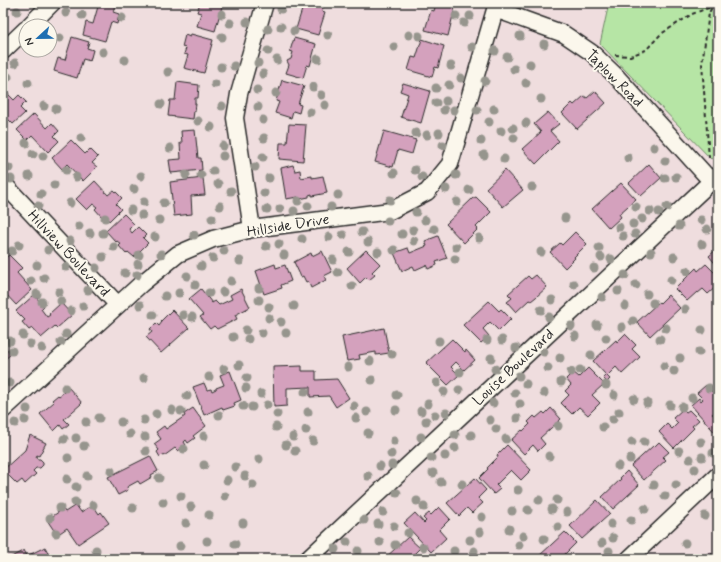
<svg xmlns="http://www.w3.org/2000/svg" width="721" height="562" font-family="Mynerve,sans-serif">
  <rect width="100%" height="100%" fill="#efddde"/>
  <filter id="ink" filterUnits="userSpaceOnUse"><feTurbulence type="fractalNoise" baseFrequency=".025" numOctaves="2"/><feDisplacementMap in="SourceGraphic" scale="8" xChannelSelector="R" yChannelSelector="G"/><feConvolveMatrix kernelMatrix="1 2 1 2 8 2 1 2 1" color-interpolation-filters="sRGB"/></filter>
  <g filter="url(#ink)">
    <path fill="#b6e5a5" stroke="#708868" d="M609,3H718V153L711,159L600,44Z"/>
    <path fill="#d4a1bd" stroke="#2b2b2b" d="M99,3H106L115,5L113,12L119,14L117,24L111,22L105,41L83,35L86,22L93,24Z
      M200,3H223L215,31L197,26L201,13L197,12Z
      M304,3H324L322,12L325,13L318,35L296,29Z
      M436,3H456L448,36L425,30L431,10L434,11Z
      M191,34L213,40L204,73L184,68L188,55L184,54L186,48L182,47L185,35L190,37Z
      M72,37L89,42L87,48L93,50L90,61L83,59L77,78L54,71L58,58L65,60Z
      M294,38L316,44L310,66L307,65L303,78L286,73L289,65L287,61L291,59L293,52L290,51Z
      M422,39L444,46L438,68L435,67L432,77L408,70L412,57L416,58Z
      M282,80L304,86L298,104L301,105L299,113L293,111L291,118L275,113L279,102L276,101Z
      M177,82L199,85L198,98H195V104H196L195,111H194L193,119L168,116L170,100H175Z
      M403,83L430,91L421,123L401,117L408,94L400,91Z
      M3,89L14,100L19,95L26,102L20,108L25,113L13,124L3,114Z
      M595,91L606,103L577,129L562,113L572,103L574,105L584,96L587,98Z
      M548,112L559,124L550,131L559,141L536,164L522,149L541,132L534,124Z
      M34,114L47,128L52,123L59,131L54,136L59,141L48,152L32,135L27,140L17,130Z
      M289,124L306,125L303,161L279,159L280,143H287Z
      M195,130L198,158H201L202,170L171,173L169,160L181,159L180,143H182L181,131Z
      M384,131L416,140L412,154L398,150L393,167L375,162Z
      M71,140L85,154L90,149L98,157L92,163L97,167L83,181L67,164L62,169L52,158Z
      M649,164L661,178L641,196L629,183Z
      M293,165L295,171L300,170L301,178L312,176V178L323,176L327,193L312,196V194L309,195V197L299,199L298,197L286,199L281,168Z
      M505,170L523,190L503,207L486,188Z
      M203,178L205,195L191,196L192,214L174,216L170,182Z
      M95,181L108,195L114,190L122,198L116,204L121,209L109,221L104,215L102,217L95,209L97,207L93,204L87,210L76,199Z
      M621,183L636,199L619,214L621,217L609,228L592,209Z
      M476,197L491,212L476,227L478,229L464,243L446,224L473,198H474Z
      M124,214L134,224L129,229L132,233L138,227L146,235L143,238L148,243L134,257L128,252L126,254L119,246L121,244L117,241L116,242L106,231Z
      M575,232L587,244L574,257L575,258L565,268L550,252L560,243L562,245Z
      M438,236L447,258L436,262L437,265L428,269L426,265L415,270L413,266L402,271L394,253L408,248L410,253L427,246L425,241Z
      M718,248V267L709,256Z
      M366,250L380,264L372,272L375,275L369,280L366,277L360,283L347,268Z
      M322,251L332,272L324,276L326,280L311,288L308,281L306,282L303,276L301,277L294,262L311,253L312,256Z
      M9,255L22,268L17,273L32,290L16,305L3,291V260Z
      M275,264L276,268L285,265L291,281L281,285L282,288L264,294L256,271Z
      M706,264L718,276V285L708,294L703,289L698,293L697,292L687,301L675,289L696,268L698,271Z
      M536,275L547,287L536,297L531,301L529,300L516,312L507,302L512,298L508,294L528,276L531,279Z
      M201,289L212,303L215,301L219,305L232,299L230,295L241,289L250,307L235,315L237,319L217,329L214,326L210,329L200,317L203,315L189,299Z
      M34,295L44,306L41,309L47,317L50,315L49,314L61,303L72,315L57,328L55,326L41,338L32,328L29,330L22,322L25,320L16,311Z
      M668,295L680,308L650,336L637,322L659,302L660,303Z
      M489,301L499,311L501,309L511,319L499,331L490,322L483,329L489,336L481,343L463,325Z
      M172,310L189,328L161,353L146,337L152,332L150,329L156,323L159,326L162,322L161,321Z
      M384,328L389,353L376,355V352L359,355L360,359L347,361L342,337Z
      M625,334L636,345L632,349L640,357L622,374L616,367L607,376L610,379L607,382L603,378L606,375L593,361L616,340L617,342Z
      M452,339L465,352L466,350L475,360L464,370L456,362L451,367L459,375L448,385L426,363Z
      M3,345L11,354L3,361Z
      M302,366V371H316V380L337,379L349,398L336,407L329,396L310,397V387L287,388V406L274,407L273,367Z
      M588,368L604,384L592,395L600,403L588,415L579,407L572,414L561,403L569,395L565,391L571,385L566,379L573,372L579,377Z
      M230,371L241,400L234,403L235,406L223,410L222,407L204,415L193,387L204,383L207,390L211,389L212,391L216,389V388L224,385L220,375Z
      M706,385L712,392L718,386V409L712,414L716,417L718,416L717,435L691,405L699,398L701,401L703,399L697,393Z
      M69,388L82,403L81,404L64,419L69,424L63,429L60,425L54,431L40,414L54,402L52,400L58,395L59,396Z
      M193,408L206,426L193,436L195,438L188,443L186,440L184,442L186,445L178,451L175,448L164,456L162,455L160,457L157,452L159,450L154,444L161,439L156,432L164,426L166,429L185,416L184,414Z
      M551,408L561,419L540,438L545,444L538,451L533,445L524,454L511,440L522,430L523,431L530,424L528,422L534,416L536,418L543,412L545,414Z
      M683,409L686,412L689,410L699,420L692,426L694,428L674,448L659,432L667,424L672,429L678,423L673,418Z
      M30,435L46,443L39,456L37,455L36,457L37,459H40L43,462V465L40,468H36L33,471L36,474L25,484L22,480L17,484L3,470L25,450Z
      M659,442L669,452L663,457L666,460L644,480L631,466L653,446L654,447Z
      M507,445L531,470L521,480L511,470L496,485L500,489L494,494L479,478L488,469L487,468L498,457L497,455Z
      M150,456L158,471L151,475L152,477L140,484L138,481L127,487L128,490L118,495L108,477Z
      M627,471L639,485L613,509L602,497L621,479L620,478Z
      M475,478L486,490L478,498L483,503L472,513L467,508L459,516L447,503Z
      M597,500L610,514L582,539L570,526Z
      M76,505L81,512L93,505L99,514L101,512L109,523L78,544L67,528L57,535L47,520L63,509L65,512Z
      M439,507L450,519L439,530L446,538L431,552L404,523L415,513L424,523L426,521L423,518L429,513L431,515Z
      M565,532L576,543L560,559H542L539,556Z
      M408,537L420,548L409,559H384Z
      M45,547L51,558L49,559H8L24,550L27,556Z
      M710,552L717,559H699L703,555L705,557Z"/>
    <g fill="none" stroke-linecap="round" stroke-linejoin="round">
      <g stroke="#2b2b2b" stroke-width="19">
        <path id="minor" d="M495,9L564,34L592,53L616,76L711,181
          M29,26L52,3
          M3,51L26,29
          M3,183L118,305
          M252,229L235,118L239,94L265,3
          M3,410L141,284L178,254L213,239L252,229L390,211L427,192L450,164L497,3
          M308,559L718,175
          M629,559L718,475"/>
      </g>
      <path stroke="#2b2b2b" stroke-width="2" stroke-dasharray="4 3" stroke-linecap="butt" d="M615,55L630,56L646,50L661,34L692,14L711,7
        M709,158L702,64L709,13L714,3"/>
      <use href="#minor" stroke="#fbf7ec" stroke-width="16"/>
    </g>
    <g fill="#96958d">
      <circle cx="281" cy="9" r="4.5"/>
      <circle cx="17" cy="11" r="4.5"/>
      <circle cx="66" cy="13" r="4.5"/>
      <circle cx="222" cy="14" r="4.5"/>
      <circle cx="82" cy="15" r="4.5"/>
      <circle cx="456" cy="16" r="4.5"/>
      <circle cx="470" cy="16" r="4.5"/>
      <circle cx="122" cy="18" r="4.5"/>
      <circle cx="247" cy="22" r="4.5"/>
      <circle cx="230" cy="23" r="4.5"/>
      <circle cx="464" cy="23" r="4.5"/>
      <circle cx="281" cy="27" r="4.5"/>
      <circle cx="268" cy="29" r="4.5"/>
      <circle cx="294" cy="31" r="4.5"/>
      <circle cx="328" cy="35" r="4.5"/>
      <circle cx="409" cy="35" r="4.5"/>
      <circle cx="419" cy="36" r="4.5"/>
      <circle cx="520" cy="36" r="4.5"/>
      <circle cx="222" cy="37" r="4.5"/>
      <circle cx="60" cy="38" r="4.5"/>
      <circle cx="544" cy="44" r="4.5"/>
      <circle cx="394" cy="47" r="4.5"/>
      <circle cx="472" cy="47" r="4.5"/>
      <circle cx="268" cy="51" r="4.5"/>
      <circle cx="495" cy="51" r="4.5"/>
      <circle cx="103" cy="52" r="4.5"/>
      <circle cx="507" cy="57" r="4.5"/>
      <circle cx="318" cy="59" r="4.5"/>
      <circle cx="125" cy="60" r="4.5"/>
      <circle cx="277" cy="60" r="4.5"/>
      <circle cx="15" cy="63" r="4.5"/>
      <circle cx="258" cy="63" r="4.5"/>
      <circle cx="530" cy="64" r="4.5"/>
      <circle cx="234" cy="66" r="4.5"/>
      <circle cx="451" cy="66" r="4.5"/>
      <circle cx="221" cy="67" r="4.5"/>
      <circle cx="514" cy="69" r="4.5"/>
      <circle cx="168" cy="72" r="4.5"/>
      <circle cx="263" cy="74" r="4.5"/>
      <circle cx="8" cy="77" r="4.5"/>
      <circle cx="461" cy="78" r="4.5"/>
      <circle cx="485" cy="81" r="4.5"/>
      <circle cx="28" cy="83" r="4.5"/>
      <circle cx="526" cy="83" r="4.5"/>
      <circle cx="215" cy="84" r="4.5"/>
      <circle cx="449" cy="85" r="4.5"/>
      <circle cx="313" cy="87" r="4.5"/>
      <circle cx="436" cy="88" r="4.5"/>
      <circle cx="257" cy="90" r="4.5"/>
      <circle cx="276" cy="93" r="4.5"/>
      <circle cx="321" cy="95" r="4.5"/>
      <circle cx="541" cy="99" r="4.5"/>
      <circle cx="446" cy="101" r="4.5"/>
      <circle cx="436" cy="103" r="4.5"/>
      <circle cx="161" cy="104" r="4.5"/>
      <circle cx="325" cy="105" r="4.5"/>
      <circle cx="44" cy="106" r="4.5"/>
      <circle cx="222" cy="106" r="4.5"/>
      <circle cx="258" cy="107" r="4.5"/>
      <circle cx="56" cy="109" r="4.5"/>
      <circle cx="494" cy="109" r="4.5"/>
      <circle cx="444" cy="110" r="4.5"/>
      <circle cx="454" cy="110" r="4.5"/>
      <circle cx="477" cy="110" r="4.5"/>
      <circle cx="310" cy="112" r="4.5"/>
      <circle cx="263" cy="120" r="4.5"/>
      <circle cx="198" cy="121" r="4.5"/>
      <circle cx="489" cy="122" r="4.5"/>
      <circle cx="526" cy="123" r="4.5"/>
      <circle cx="211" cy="127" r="4.5"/>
      <circle cx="513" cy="128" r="4.5"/>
      <circle cx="501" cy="131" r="4.5"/>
      <circle cx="416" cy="133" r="4.5"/>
      <circle cx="439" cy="133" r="4.5"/>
      <circle cx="427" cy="135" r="4.5"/>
      <circle cx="81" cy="138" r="4.5"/>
      <circle cx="264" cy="138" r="4.5"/>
      <circle cx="514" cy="138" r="4.5"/>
      <circle cx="481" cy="141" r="4.5"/>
      <circle cx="26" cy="143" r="4.5"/>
      <circle cx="443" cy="145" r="4.5"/>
      <circle cx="223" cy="146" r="4.5"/>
      <circle cx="654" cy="147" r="4.5"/>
      <circle cx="170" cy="148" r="4.5"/>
      <circle cx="33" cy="154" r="4.5"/>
      <circle cx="484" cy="155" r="4.5"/>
      <circle cx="43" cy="156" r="4.5"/>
      <circle cx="223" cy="156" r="4.5"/>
      <circle cx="263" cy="157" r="4.5"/>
      <circle cx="628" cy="158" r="4.5"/>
      <circle cx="504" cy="159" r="4.5"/>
      <circle cx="665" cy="161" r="4.5"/>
      <circle cx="255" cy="167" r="4.5"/>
      <circle cx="9" cy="168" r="4.5"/>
      <circle cx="66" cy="170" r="4.5"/>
      <circle cx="415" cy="170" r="4.5"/>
      <circle cx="213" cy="171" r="4.5"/>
      <circle cx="394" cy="173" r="4.5"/>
      <circle cx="186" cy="175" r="4.5"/>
      <circle cx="201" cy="175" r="4.5"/>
      <circle cx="456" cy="175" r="4.5"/>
      <circle cx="29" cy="176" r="4.5"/>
      <circle cx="141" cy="176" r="4.5"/>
      <circle cx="76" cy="177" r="4.5"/>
      <circle cx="422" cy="177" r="4.5"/>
      <circle cx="676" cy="177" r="4.5"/>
      <circle cx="269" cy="178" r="4.5"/>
      <circle cx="665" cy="178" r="4.5"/>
      <circle cx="11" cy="179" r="4.5"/>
      <circle cx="218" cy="184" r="4.5"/>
      <circle cx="54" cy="185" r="4.5"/>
      <circle cx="532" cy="187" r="4.5"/>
      <circle cx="134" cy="189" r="4.5"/>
      <circle cx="446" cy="189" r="4.5"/>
      <circle cx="469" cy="190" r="4.5"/>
      <circle cx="231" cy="191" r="4.5"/>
      <circle cx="264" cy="193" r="4.5"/>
      <circle cx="41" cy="194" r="4.5"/>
      <circle cx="338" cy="195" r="4.5"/>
      <circle cx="390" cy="200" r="4.5"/>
      <circle cx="298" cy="201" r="4.5"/>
      <circle cx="144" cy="202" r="4.5"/>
      <circle cx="457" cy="202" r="4.5"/>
      <circle cx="70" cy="203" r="4.5"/>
      <circle cx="164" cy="203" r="4.5"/>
      <circle cx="38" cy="206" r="4.5"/>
      <circle cx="220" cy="206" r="4.5"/>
      <circle cx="308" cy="206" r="4.5"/>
      <circle cx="331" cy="207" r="4.5"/>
      <circle cx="636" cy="207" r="4.5"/>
      <circle cx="667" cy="207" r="4.5"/>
      <circle cx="267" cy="209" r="4.5"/>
      <circle cx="280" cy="209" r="4.5"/>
      <circle cx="131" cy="210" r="4.5"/>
      <circle cx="294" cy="211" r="4.5"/>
      <circle cx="650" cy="211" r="4.5"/>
      <circle cx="416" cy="212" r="4.5"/>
      <circle cx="659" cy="212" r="4.5"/>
      <circle cx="142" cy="215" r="4.5"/>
      <circle cx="105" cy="218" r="4.5"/>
      <circle cx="212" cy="218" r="4.5"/>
      <circle cx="565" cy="218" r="4.5"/>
      <circle cx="642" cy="219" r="4.5"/>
      <circle cx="159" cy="220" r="4.5"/>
      <circle cx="425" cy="220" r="4.5"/>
      <circle cx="701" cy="220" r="4.5"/>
      <circle cx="388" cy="221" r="4.5"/>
      <circle cx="633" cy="224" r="4.5"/>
      <circle cx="79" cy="226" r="4.5"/>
      <circle cx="679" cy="226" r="4.5"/>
      <circle cx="619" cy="227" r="4.5"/>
      <circle cx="434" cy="229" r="4.5"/>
      <circle cx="707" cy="229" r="4.5"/>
      <circle cx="413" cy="230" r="4.5"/>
      <circle cx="362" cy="232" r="4.5"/>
      <circle cx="90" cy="233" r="4.5"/>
      <circle cx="103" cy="233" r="4.5"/>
      <circle cx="402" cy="234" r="4.5"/>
      <circle cx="635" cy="234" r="4.5"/>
      <circle cx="194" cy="235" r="4.5"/>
      <circle cx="343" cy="235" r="4.5"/>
      <circle cx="623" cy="236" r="4.5"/>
      <circle cx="155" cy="237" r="4.5"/>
      <circle cx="329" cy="237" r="4.5"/>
      <circle cx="479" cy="238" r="4.5"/>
      <circle cx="302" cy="239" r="4.5"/>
      <circle cx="70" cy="241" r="4.5"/>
      <circle cx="414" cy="241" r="4.5"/>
      <circle cx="368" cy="242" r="4.5"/>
      <circle cx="279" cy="244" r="4.5"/>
      <circle cx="702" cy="244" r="4.5"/>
      <circle cx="19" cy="245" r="4.5"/>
      <circle cx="266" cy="246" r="4.5"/>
      <circle cx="114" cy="247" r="4.5"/>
      <circle cx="456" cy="247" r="4.5"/>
      <circle cx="599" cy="248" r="4.5"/>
      <circle cx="48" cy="250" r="4.5"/>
      <circle cx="394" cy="250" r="4.5"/>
      <circle cx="12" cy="251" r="4.5"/>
      <circle cx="224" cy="251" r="4.5"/>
      <circle cx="349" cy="252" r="4.5"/>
      <circle cx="378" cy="252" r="4.5"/>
      <circle cx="541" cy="252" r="4.5"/>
      <circle cx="651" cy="252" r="4.5"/>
      <circle cx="161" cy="254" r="4.5"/>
      <circle cx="139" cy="255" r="4.5"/>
      <circle cx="284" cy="255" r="4.5"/>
      <circle cx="103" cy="257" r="4.5"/>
      <circle cx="601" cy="257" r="4.5"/>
      <circle cx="674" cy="257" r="4.5"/>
      <circle cx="213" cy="258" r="4.5"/>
      <circle cx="455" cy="259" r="4.5"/>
      <circle cx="611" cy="259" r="4.5"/>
      <circle cx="333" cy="260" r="4.5"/>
      <circle cx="240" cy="261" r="4.5"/>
      <circle cx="138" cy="264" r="4.5"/>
      <circle cx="37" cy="265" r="4.5"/>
      <circle cx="201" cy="266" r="4.5"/>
      <circle cx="66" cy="267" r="4.5"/>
      <circle cx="96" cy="268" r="4.5"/>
      <circle cx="594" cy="268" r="4.5"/>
      <circle cx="687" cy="271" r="4.5"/>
      <circle cx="338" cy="272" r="4.5"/>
      <circle cx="125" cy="273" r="4.5"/>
      <circle cx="137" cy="275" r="4.5"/>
      <circle cx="625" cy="275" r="4.5"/>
      <circle cx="187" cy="276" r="4.5"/>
      <circle cx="44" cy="278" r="4.5"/>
      <circle cx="671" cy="280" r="4.5"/>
      <circle cx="31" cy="281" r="4.5"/>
      <circle cx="231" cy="281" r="4.5"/>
      <circle cx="574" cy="284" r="4.5"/>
      <circle cx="195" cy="285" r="4.5"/>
      <circle cx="636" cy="285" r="4.5"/>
      <circle cx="352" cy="286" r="4.5"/>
      <circle cx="259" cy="288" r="4.5"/>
      <circle cx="88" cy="290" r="4.5"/>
      <circle cx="618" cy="291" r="4.5"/>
      <circle cx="59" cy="292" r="4.5"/>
      <circle cx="223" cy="292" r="4.5"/>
      <circle cx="179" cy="293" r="4.5"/>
      <circle cx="209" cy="293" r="4.5"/>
      <circle cx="37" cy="294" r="4.5"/>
      <circle cx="647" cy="294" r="4.5"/>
      <circle cx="165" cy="296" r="4.5"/>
      <circle cx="602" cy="297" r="4.5"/>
      <circle cx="259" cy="300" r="4.5"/>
      <circle cx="552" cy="300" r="4.5"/>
      <circle cx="61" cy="301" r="4.5"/>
      <circle cx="42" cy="302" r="4.5"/>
      <circle cx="653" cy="303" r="4.5"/>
      <circle cx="140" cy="305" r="4.5"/>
      <circle cx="83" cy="306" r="4.5"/>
      <circle cx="294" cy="306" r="4.5"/>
      <circle cx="625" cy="306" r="4.5"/>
      <circle cx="269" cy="307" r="4.5"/>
      <circle cx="685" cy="309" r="4.5"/>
      <circle cx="541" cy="310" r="4.5"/>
      <circle cx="71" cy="311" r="4.5"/>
      <circle cx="153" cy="315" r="4.5"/>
      <circle cx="183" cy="315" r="4.5"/>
      <circle cx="192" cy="317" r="4.5"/>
      <circle cx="549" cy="317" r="4.5"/>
      <circle cx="269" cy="318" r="4.5"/>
      <circle cx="633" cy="321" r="4.5"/>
      <circle cx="281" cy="322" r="4.5"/>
      <circle cx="597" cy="325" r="4.5"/>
      <circle cx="571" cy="326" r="4.5"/>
      <circle cx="622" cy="327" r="4.5"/>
      <circle cx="666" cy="328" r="4.5"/>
      <circle cx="246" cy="330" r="4.5"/>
      <circle cx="702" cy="330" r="4.5"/>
      <circle cx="262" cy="333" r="4.5"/>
      <circle cx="286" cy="333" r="4.5"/>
      <circle cx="66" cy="334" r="4.5"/>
      <circle cx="23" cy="335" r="4.5"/>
      <circle cx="575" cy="336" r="4.5"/>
      <circle cx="233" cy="337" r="4.5"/>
      <circle cx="606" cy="338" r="4.5"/>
      <circle cx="248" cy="339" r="4.5"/>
      <circle cx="660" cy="339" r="4.5"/>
      <circle cx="487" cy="340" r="4.5"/>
      <circle cx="502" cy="340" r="4.5"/>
      <circle cx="10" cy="341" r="4.5"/>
      <circle cx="439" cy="341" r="4.5"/>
      <circle cx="61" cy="342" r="4.5"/>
      <circle cx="30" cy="344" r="4.5"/>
      <circle cx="42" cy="348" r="4.5"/>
      <circle cx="516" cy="348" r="4.5"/>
      <circle cx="12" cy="351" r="4.5"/>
      <circle cx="544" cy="352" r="4.5"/>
      <circle cx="699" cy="352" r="4.5"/>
      <circle cx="392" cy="354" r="4.5"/>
      <circle cx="591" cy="355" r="4.5"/>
      <circle cx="491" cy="358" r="4.5"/>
      <circle cx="560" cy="358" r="4.5"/>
      <circle cx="680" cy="358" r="4.5"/>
      <circle cx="370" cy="361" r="4.5"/>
      <circle cx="239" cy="365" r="4.5"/>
      <circle cx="664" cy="366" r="4.5"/>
      <circle cx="348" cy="367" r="4.5"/>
      <circle cx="548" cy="368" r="4.5"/>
      <circle cx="224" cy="369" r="4.5"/>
      <circle cx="495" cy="369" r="4.5"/>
      <circle cx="580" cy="370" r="4.5"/>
      <circle cx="674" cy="371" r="4.5"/>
      <circle cx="460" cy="372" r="4.5"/>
      <circle cx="571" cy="372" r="4.5"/>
      <circle cx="519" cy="376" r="4.5"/>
      <circle cx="209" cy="377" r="4.5"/>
      <circle cx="144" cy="378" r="4.5"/>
      <circle cx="247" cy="378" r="4.5"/>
      <circle cx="372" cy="380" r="4.5"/>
      <circle cx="561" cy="382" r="4.5"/>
      <circle cx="10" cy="383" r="4.5"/>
      <circle cx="437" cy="383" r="4.5"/>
      <circle cx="526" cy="384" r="4.5"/>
      <circle cx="606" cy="385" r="4.5"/>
      <circle cx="65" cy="388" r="4.5"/>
      <circle cx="246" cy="388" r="4.5"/>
      <circle cx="709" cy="388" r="4.5"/>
      <circle cx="459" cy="390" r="4.5"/>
      <circle cx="305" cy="392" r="4.5"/>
      <circle cx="444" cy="392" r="4.5"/>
      <circle cx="515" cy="393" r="4.5"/>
      <circle cx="544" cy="393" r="4.5"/>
      <circle cx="261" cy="394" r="4.5"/>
      <circle cx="397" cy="395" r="4.5"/>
      <circle cx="614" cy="395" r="4.5"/>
      <circle cx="187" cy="396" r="4.5"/>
      <circle cx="692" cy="398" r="4.5"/>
      <circle cx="634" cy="399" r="4.5"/>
      <circle cx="493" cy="403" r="4.5"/>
      <circle cx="647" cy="403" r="4.5"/>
      <circle cx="428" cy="404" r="4.5"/>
      <circle cx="520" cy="404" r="4.5"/>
      <circle cx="267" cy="405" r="4.5"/>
      <circle cx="670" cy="405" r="4.5"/>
      <circle cx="243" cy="406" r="4.5"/>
      <circle cx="354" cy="406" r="4.5"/>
      <circle cx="252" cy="407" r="4.5"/>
      <circle cx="682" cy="407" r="4.5"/>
      <circle cx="27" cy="409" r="4.5"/>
      <circle cx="172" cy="410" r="4.5"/>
      <circle cx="396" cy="410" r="4.5"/>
      <circle cx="181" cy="411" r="4.5"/>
      <circle cx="421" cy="411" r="4.5"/>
      <circle cx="308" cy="412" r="4.5"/>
      <circle cx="367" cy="412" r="4.5"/>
      <circle cx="619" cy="412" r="4.5"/>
      <circle cx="446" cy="413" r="4.5"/>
      <circle cx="156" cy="414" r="4.5"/>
      <circle cx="277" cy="414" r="4.5"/>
      <circle cx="219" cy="415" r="4.5"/>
      <circle cx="435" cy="415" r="4.5"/>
      <circle cx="99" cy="418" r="4.5"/>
      <circle cx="356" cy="418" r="4.5"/>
      <circle cx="517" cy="418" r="4.5"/>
      <circle cx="613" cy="419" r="4.5"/>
      <circle cx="25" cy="420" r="4.5"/>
      <circle cx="144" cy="420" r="4.5"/>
      <circle cx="490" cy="420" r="4.5"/>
      <circle cx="426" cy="421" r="4.5"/>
      <circle cx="86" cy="422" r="4.5"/>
      <circle cx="121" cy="422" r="4.5"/>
      <circle cx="15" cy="423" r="4.5"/>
      <circle cx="558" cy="426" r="4.5"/>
      <circle cx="276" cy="427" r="4.5"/>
      <circle cx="603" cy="427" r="4.5"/>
      <circle cx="496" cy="429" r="4.5"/>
      <circle cx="306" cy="430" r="4.5"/>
      <circle cx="368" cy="433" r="4.5"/>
      <circle cx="130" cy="434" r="4.5"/>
      <circle cx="455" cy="435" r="4.5"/>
      <circle cx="471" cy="435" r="4.5"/>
      <circle cx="204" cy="436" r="4.5"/>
      <circle cx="145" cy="437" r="4.5"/>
      <circle cx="293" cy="437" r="4.5"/>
      <circle cx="421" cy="437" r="4.5"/>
      <circle cx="76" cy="438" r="4.5"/>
      <circle cx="64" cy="439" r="4.5"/>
      <circle cx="506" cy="439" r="4.5"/>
      <circle cx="313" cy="441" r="4.5"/>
      <circle cx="394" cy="441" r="4.5"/>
      <circle cx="632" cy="442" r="4.5"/>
      <circle cx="644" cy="442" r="4.5"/>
      <circle cx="701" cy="442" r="4.5"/>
      <circle cx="286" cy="445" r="4.5"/>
      <circle cx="84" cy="446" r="4.5"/>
      <circle cx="455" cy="448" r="4.5"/>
      <circle cx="184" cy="449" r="4.5"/>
      <circle cx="146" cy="451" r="4.5"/>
      <circle cx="295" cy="451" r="4.5"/>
      <circle cx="679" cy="451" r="4.5"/>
      <circle cx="713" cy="453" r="4.5"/>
      <circle cx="391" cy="454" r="4.5"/>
      <circle cx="445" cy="456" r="4.5"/>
      <circle cx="549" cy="456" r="4.5"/>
      <circle cx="702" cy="457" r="4.5"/>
      <circle cx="68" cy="458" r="4.5"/>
      <circle cx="431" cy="458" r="4.5"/>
      <circle cx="259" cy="459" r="4.5"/>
      <circle cx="630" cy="459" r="4.5"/>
      <circle cx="690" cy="459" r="4.5"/>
      <circle cx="204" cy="465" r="4.5"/>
      <circle cx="392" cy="465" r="4.5"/>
      <circle cx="380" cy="466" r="4.5"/>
      <circle cx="618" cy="466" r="4.5"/>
      <circle cx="235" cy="467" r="4.5"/>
      <circle cx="695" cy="469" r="4.5"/>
      <circle cx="111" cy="471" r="4.5"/>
      <circle cx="433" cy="473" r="4.5"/>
      <circle cx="87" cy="476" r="4.5"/>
      <circle cx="245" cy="476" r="4.5"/>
      <circle cx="368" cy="476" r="4.5"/>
      <circle cx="159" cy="478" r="4.5"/>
      <circle cx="67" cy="479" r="4.5"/>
      <circle cx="227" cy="480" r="4.5"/>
      <circle cx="441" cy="482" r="4.5"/>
      <circle cx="462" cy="484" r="4.5"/>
      <circle cx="253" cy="485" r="4.5"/>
      <circle cx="654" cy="485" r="4.5"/>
      <circle cx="676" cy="485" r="4.5"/>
      <circle cx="76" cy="487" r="4.5"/>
      <circle cx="518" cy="490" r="4.5"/>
      <circle cx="397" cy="493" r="4.5"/>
      <circle cx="181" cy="496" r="4.5"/>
      <circle cx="225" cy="496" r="4.5"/>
      <circle cx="665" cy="496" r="4.5"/>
      <circle cx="539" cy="500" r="4.5"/>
      <circle cx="557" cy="500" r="4.5"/>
      <circle cx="417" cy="501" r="4.5"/>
      <circle cx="75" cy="502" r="4.5"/>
      <circle cx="163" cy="502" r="4.5"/>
      <circle cx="93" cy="505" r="4.5"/>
      <circle cx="191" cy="507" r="4.5"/>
      <circle cx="424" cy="507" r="4.5"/>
      <circle cx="60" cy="508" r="4.5"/>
      <circle cx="133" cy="508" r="4.5"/>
      <circle cx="552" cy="509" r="4.5"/>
      <circle cx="645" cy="509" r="4.5"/>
      <circle cx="528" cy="510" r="4.5"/>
      <circle cx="512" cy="511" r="4.5"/>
      <circle cx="383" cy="512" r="4.5"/>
      <circle cx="567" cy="512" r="4.5"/>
      <circle cx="209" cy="515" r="4.5"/>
      <circle cx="705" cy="516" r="4.5"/>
      <circle cx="482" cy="517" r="4.5"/>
      <circle cx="50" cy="518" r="4.5"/>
      <circle cx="364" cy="520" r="4.5"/>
      <circle cx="631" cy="520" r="4.5"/>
      <circle cx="186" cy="523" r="4.5"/>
      <circle cx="243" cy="523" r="4.5"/>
      <circle cx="378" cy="524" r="4.5"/>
      <circle cx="611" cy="524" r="4.5"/>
      <circle cx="394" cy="526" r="4.5"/>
      <circle cx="558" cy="527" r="4.5"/>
      <circle cx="509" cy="529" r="4.5"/>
      <circle cx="480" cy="532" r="4.5"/>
      <circle cx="56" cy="533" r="4.5"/>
      <circle cx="408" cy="533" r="4.5"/>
      <circle cx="523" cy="536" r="4.5"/>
      <circle cx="613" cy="538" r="4.5"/>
      <circle cx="544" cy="539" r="4.5"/>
      <circle cx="470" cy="540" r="4.5"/>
      <circle cx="207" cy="541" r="4.5"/>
      <circle cx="347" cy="542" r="4.5"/>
      <circle cx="380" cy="542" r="4.5"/>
      <circle cx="602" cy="543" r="4.5"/>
      <circle cx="685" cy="543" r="4.5"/>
      <circle cx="235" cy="544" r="4.5"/>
      <circle cx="395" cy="545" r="4.5"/>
      <circle cx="519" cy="545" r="4.5"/>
      <circle cx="180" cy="546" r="4.5"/>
      <circle cx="423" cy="547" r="4.5"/>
      <circle cx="335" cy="549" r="4.5"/>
      <circle cx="96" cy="550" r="4.5"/>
      <circle cx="358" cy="551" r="4.5"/>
      <circle cx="454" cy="551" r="4.5"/>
      <circle cx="474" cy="551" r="4.5"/>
      <circle cx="609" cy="551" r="4.5"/>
    </g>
  </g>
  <g text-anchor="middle" stroke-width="4" stroke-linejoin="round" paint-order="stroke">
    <g font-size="15" fill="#2b2b2b" stroke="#fbf7ec">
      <text transform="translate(615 78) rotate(45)" y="5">Taplow Road</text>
      <text transform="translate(288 225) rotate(-9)" y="5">Hillside Drive</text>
      <text transform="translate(69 253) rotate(47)" y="5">Hillview Boulevard</text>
      <text transform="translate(513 367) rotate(-43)" y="5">Louise Boulevard</text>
    </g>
  </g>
  <rect width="721" height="562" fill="none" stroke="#fbf7ec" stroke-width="16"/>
  <rect x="8" y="8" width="705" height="546" fill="none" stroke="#2b2b2b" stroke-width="1.5" filter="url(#ink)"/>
  <g transform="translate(38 38) rotate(248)"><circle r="19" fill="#fbf7ec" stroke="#a8a59f"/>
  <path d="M0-3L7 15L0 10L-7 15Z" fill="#1f6fb2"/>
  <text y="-6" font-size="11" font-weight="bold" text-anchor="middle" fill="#2b2b2b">N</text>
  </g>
</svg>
